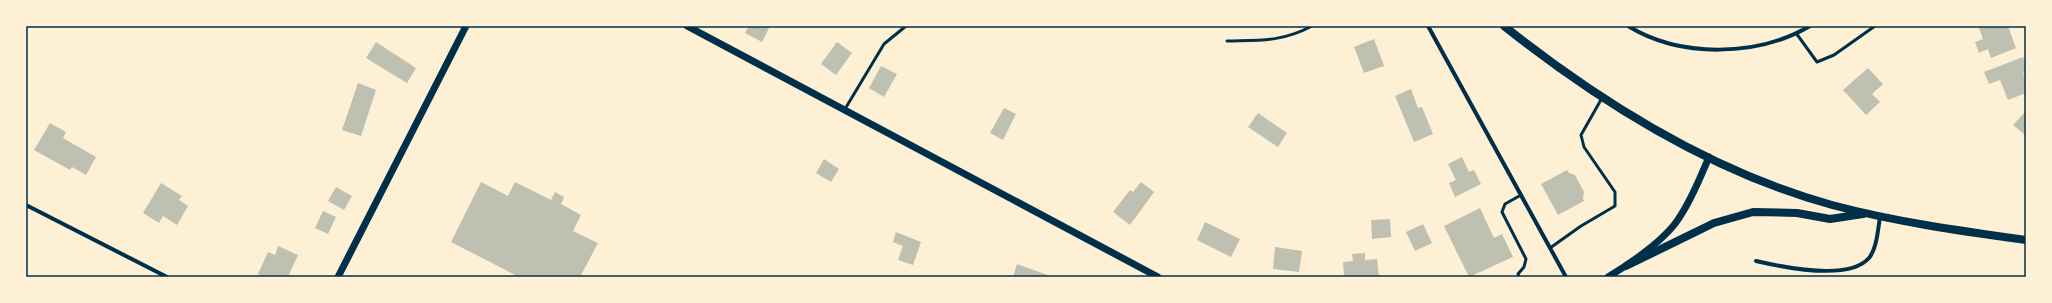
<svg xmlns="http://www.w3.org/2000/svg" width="2052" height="303" font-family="'Asap Condensed',sans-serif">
  <rect width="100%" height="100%" fill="#fdf0d5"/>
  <path fill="#bec0b2" d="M749,26H770L762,42L745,33Z
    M1984,26H2008L2016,48L1991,58L1988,49L1979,53L1975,42L1983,39L1979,28Z
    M1374,39L1384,66L1364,73L1354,47Z
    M376,42L416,68L407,83L366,58Z
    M837,42L852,53L836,75L821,64Z
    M2023,57L2026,64V72L2023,73L2026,81V93L2008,100L2000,80L1989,84L1984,72Z
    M881,66L897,74L884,97L869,88Z
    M1868,68L1883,84L1872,94L1880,102L1866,115L1843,90Z
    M358,83L376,90L361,136L342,130Z
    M1411,89L1418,108L1422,107L1433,134L1414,142L1395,96Z
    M1004,108L1016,114L1003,140L990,133Z
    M2026,111V132L2024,134L2013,125Z
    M1258,113L1287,133L1278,147L1248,127Z
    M50,123L66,132L63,138L96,157L86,175L72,167L70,170L34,150Z
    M1462,157L1469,172L1474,170L1481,184L1455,197L1449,183L1456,180L1448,164Z
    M824,159L839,169L831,182L816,173Z
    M1567,170L1569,173L1575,175L1584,192L1583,198L1584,201L1558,215L1541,184Z
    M481,182L508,196L515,182L551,200L555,192L564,197L561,204L581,215L573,231L598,243L580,277H519L451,242Z
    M1141,182L1154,192L1130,225L1113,212L1130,190L1133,192Z
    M161,183L182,196L179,200L188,206L177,225L163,216L159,223L143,213Z
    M336,187L352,196L344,210L328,201Z
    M1480,208L1494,238L1502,234L1513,257L1469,277L1444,226Z
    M323,211L336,217L328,234L315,228Z
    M1390,219L1391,237L1372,239L1371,220Z
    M1205,222L1240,239L1231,257L1197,240Z
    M1423,224L1432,243L1415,251L1406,232Z
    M896,232L921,242L913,265L898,260L903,246L893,242Z
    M278,246L298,255L288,277H263L258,274L268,252L275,255Z
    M1275,247L1302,251L1299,272L1273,269Z
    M1365,253V260L1377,259L1379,277H1344L1343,262L1353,261L1352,254Z
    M1017,264L1053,277H1007V275L1013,277Z"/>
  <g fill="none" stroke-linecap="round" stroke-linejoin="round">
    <path stroke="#003049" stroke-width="3" d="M1796,33L1817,62L1834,55L1875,26
      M1227,41C1260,40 1282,42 1312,26
      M845,109L884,44L906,26
      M1550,248L1581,226L1615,206V192L1584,147L1581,135L1602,98
      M1519,277L1518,274L1524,267L1526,259L1502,212L1505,204L1521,195"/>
    <path stroke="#003049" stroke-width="4" d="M1428,26L1566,277
      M1628,26C1680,58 1757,57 1810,26
      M26,205L167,277
      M1756,261C1782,267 1849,281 1869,258C1877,248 1878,229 1880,217"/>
    <path stroke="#003049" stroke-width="7" d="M687,26L1158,277
      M338,277L466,26
      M1608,277C1630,264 1666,239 1679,218C1692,199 1700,178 1709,157"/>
    <path stroke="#003049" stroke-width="8" d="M1504,26C1601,103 1712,172 1832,205C1896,222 1961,231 2026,240
      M1626,266L1714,223L1753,212L1797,213L1830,219L1863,214"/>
  </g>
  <rect width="2052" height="303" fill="none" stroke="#fdf0d5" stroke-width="54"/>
  <rect x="27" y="27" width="1998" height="249" fill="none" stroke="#003049" stroke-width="1.5"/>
</svg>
